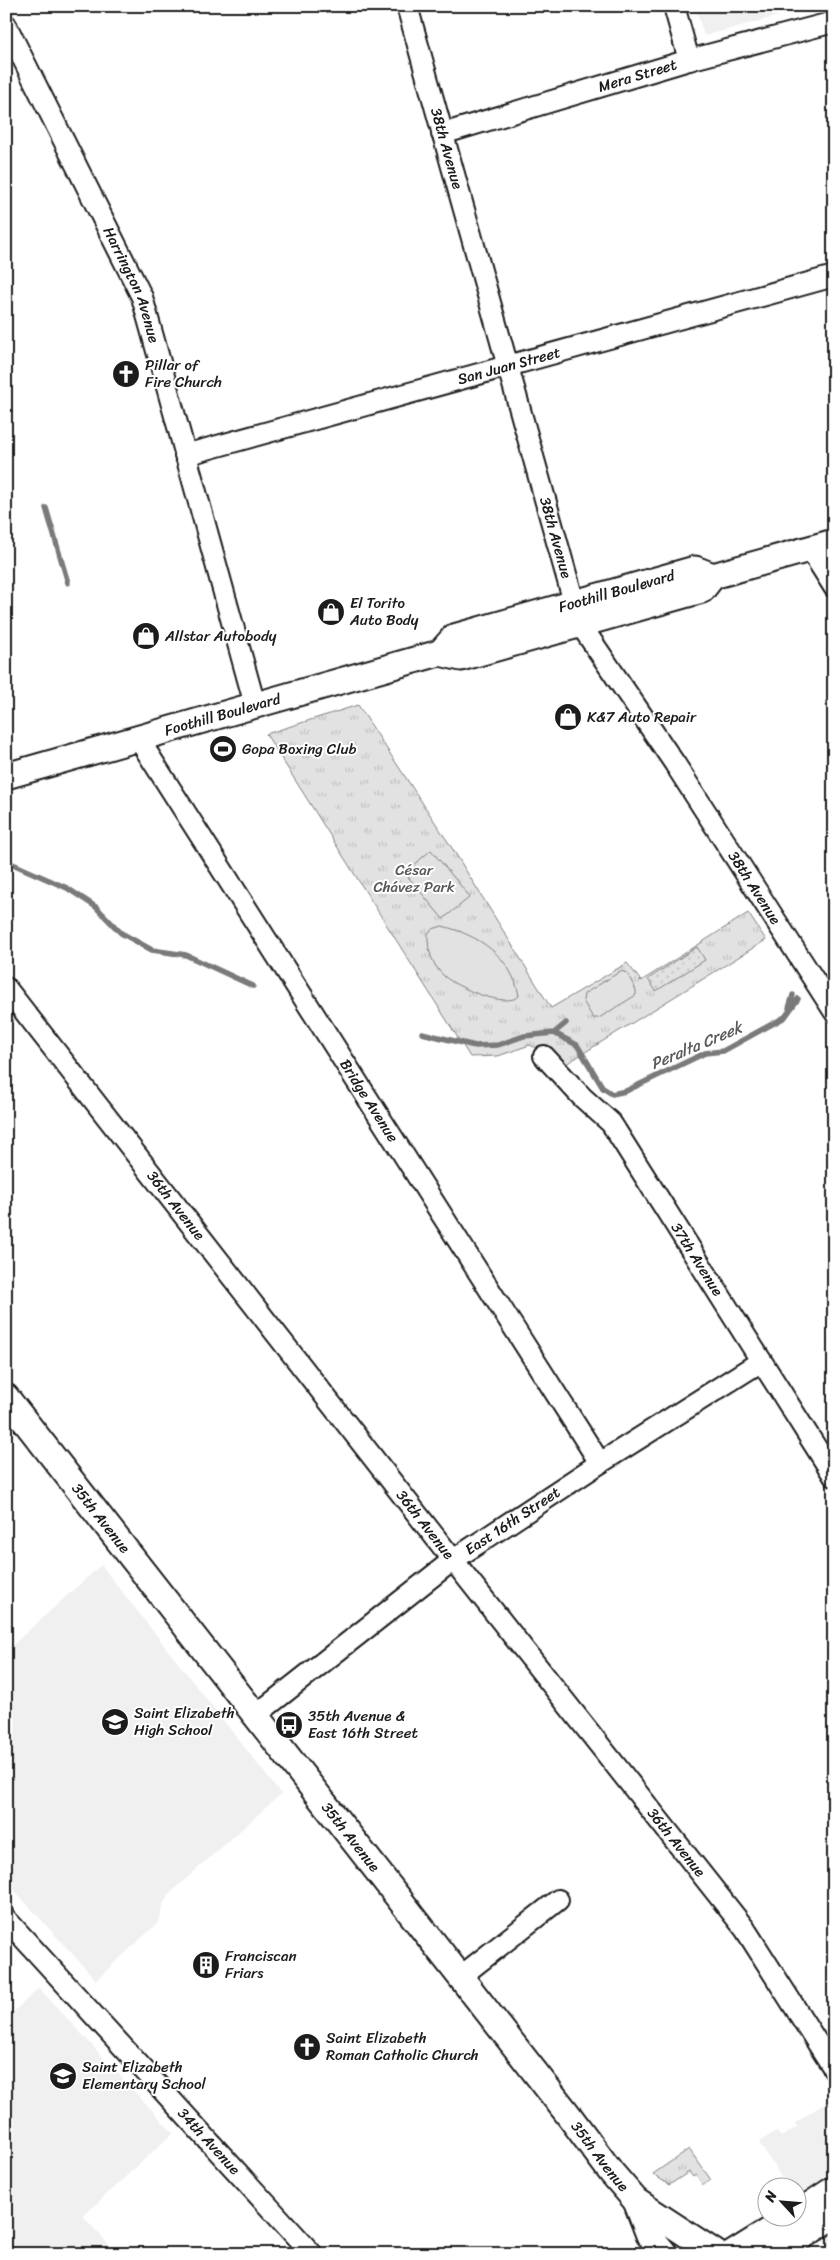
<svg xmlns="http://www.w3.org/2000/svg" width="840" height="2260" font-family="Sriracha,sans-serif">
  <defs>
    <pattern id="grass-tufts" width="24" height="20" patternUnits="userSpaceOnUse" patternTransform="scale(1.25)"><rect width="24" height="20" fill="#e2e2e2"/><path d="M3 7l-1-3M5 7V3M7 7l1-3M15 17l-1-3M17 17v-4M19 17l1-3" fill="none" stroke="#c1c1c1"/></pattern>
    <pattern id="garden-dots" width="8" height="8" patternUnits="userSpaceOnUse" patternTransform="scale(1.25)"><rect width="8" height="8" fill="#e2e2e2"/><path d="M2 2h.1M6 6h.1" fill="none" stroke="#c1c1c1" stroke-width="1.8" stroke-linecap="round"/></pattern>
  </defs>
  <rect width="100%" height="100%" fill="#fff"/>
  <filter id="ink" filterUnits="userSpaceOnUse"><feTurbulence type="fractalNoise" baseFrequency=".02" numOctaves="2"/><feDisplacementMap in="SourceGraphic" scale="10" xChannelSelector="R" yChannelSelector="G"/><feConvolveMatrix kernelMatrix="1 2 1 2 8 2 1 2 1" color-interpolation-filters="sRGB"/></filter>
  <g filter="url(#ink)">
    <path fill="#f0f0f0" d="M695,6H815L704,36Z
      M101,1565L281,1794L169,1894L163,1905L159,1922L96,1980L6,1881V1651Z
      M39,1988L173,2133L83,2216L117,2254H6V2019Z
      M834,2097V2254H818L827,2247L798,2204V2188L787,2187L759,2142L776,2131L781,2137L797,2127L795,2123Z"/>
    <path fill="url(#grass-tufts)" stroke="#7f7f7f" d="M358,705L452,848L551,1008L627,963L641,981L748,913L766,940L566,1064L530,1045L498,1056L470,1057L266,734Z
      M689,2149L711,2180L703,2185L696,2175L693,2177L689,2172L669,2185L653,2174Z"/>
    <path fill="url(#garden-dots)" stroke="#7f7f7f" d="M697,947L705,960L656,991L648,979Z"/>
    <path fill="#e2e2e2" stroke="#7f7f7f" d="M431,850L470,897L443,919L405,873Z
      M442,926C479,935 512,957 519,996C506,1009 456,987 444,976C432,965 427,949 428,933L433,929Z
      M621,971L627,973L636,990V995L599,1018H593L583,1001L584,994Z"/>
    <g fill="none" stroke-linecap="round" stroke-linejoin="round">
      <path stroke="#7a7a7a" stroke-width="5.5" d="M46,508L68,583
        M6,861L67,888L96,907L121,933L152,950L186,955L253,986
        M789,1008L793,995
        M422,1033L475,1046L498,1045L524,1036L554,1033L577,1045L603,1088L612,1094L626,1091L705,1053L723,1051L785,1017L798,999
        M554,1033L566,1023"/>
      <g stroke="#1c1c1c" stroke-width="24">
        <g id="minor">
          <path id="s1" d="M407,6L580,624L675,764L834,1011"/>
          <path d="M674,6L689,60"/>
          <path id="s2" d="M6,25L142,297L255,705"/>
          <path id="s3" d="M442,134L689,60L834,22"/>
          <path id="s4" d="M185,455L834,276"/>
          <path d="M810,549L834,587"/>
          <path id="s5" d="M138,738L600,1463"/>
          <path id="s6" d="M6,988L453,1560L745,1929L834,2069"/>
          <path id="s7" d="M544,1056L582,1097L611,1123L834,1476"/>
          <path id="s8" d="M256,1715L453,1560L600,1463L760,1362"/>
          <path id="s9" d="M6,1919L312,2254"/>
          <path d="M460,1977L558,1900"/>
        </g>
      </g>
      <g stroke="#1c1c1c" stroke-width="29">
        <g id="major">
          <path id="s10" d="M440,653L454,637L695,569L713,576"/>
          <path id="s11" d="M6,776L432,655L440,653L461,658L702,590L713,576L834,542"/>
          <path id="s12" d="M6,1397L567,2113L611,2172L636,2201L717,2254"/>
          <path d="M636,2201L649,2235L665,2254"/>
          <path d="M798,2213L834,2189"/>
          <path d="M732,2254L790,2218"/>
          <path d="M775,2254L834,2216"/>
        </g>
      </g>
      <use href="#minor" stroke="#fff" stroke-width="20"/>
      <use href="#major" stroke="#fff" stroke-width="25"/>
    </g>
  </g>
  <defs>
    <g id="church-disc" transform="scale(1.4375)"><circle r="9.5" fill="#1c1c1c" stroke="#fff"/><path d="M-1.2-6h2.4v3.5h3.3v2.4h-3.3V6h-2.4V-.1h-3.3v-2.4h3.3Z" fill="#fff"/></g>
    <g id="shop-disc" transform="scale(1.4375)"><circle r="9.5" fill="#1c1c1c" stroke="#fff"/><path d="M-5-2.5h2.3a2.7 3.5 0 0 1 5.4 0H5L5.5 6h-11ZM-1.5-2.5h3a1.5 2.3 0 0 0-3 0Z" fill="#fff"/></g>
    <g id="stadium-disc" transform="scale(1.4375)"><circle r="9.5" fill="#1c1c1c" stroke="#fff"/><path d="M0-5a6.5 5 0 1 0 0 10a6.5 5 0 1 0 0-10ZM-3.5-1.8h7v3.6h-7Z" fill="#fff"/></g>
    <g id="school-disc" transform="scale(1.4375)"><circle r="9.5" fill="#1c1c1c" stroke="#fff"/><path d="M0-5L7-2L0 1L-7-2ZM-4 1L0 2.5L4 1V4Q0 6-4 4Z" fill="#fff"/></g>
    <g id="bus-disc" transform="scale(1.4375)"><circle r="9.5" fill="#1c1c1c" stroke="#fff"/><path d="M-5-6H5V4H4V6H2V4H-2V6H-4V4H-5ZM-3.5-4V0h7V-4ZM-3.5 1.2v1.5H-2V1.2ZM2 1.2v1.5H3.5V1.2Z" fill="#fff"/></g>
    <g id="building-disc" transform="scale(1.4375)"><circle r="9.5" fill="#1c1c1c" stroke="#fff"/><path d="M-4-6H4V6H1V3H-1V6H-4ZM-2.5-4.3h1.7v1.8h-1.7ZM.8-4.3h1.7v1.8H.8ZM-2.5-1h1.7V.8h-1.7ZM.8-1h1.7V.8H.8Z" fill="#fff"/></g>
  </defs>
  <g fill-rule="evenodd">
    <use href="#church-disc" x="126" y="374"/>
    <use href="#shop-disc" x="331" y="612"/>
    <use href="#shop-disc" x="146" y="636"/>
    <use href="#shop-disc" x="568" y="717"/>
    <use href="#stadium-disc" x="223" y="749"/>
    <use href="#school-disc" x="115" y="1722"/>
    <use href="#bus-disc" x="289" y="1725"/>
    <use href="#building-disc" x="206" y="1965"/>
    <use href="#church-disc" x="307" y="2047"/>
    <use href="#school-disc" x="63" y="2076"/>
  </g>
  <g text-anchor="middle" stroke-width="4" stroke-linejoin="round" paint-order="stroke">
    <g font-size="15" fill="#1c1c1c" stroke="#fff">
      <text dy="5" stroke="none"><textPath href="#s3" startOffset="204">Mera Street</textPath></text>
      <text dy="5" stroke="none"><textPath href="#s1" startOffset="148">38th Avenue</textPath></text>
      <text dy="5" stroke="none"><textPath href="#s2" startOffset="289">Harrington Avenue</textPath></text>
      <text dy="5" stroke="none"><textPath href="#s4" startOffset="336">San Juan Street</textPath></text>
      <text dy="5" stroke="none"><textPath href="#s1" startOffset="552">38th Avenue</textPath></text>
      <text dy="5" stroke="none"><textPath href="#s10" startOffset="190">Foothill Boulevard</textPath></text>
      <text dy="5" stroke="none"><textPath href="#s11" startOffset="225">Foothill Boulevard</textPath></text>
      <text dy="5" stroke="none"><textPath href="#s1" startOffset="958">38th Avenue</textPath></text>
      <text dy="5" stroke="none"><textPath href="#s5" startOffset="430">Bridge Avenue</textPath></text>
      <text dy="5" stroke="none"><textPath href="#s6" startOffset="276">36th Avenue</textPath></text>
      <text dy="5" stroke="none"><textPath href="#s7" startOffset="256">37th Avenue</textPath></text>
      <text dy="5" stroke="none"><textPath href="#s12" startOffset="154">35th Avenue</textPath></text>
      <text dy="5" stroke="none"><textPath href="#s8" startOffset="322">East 16th Street</textPath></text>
      <text dy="5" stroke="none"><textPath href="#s6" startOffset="681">36th Avenue</textPath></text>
      <text dy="5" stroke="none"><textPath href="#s12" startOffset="559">35th Avenue</textPath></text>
      <text dy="5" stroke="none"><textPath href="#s6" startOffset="1086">36th Avenue</textPath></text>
      <text dy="5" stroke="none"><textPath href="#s9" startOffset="301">34th Avenue</textPath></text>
      <text dy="5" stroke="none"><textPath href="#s12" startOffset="964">35th Avenue</textPath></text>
    </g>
    <g font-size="15" fill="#1c1c1c" stroke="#fff" text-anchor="start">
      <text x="145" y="370">Pillar of<tspan x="145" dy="17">Fire Church</tspan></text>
      <text x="350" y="608">El Torito<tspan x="350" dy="17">Auto Body</tspan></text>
      <text x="165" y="641">Allstar Autobody</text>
      <text x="587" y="722">K&amp;7 Auto Repair</text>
      <text x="242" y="754">Gopa Boxing Club</text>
      <text x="134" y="1718">Saint Elizabeth<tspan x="134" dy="17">High School</tspan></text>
      <text x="308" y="1721">35th Avenue &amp;<tspan x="308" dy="17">East 16th Street</tspan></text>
      <text x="225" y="1961">Franciscan<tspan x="225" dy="17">Friars</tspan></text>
      <text x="326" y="2043">Saint Elizabeth<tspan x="326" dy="17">Roman Catholic Church</tspan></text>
      <text x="82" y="2072">Saint Elizabeth<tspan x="82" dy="17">Elementary School</tspan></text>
    </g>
    <g font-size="15" fill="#575757" stroke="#fff">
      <text x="414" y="875">César<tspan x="414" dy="17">Chávez Park</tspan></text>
    </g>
    <g font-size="16" font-style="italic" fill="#5a5a5a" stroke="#fff">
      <text transform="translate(696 1045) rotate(-23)" y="6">Peralta Creek</text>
    </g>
  </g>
  <rect width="840" height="2260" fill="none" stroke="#fff" stroke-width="25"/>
  <rect x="12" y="12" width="815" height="2235" fill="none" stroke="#1c1c1c" stroke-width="2" filter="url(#ink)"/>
  <g transform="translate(782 2202) rotate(296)"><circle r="24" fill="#ffffff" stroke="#a4a4a4"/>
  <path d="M0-4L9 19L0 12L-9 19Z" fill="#1c1c1c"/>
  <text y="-8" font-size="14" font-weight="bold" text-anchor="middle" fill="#1c1c1c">N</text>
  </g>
</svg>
